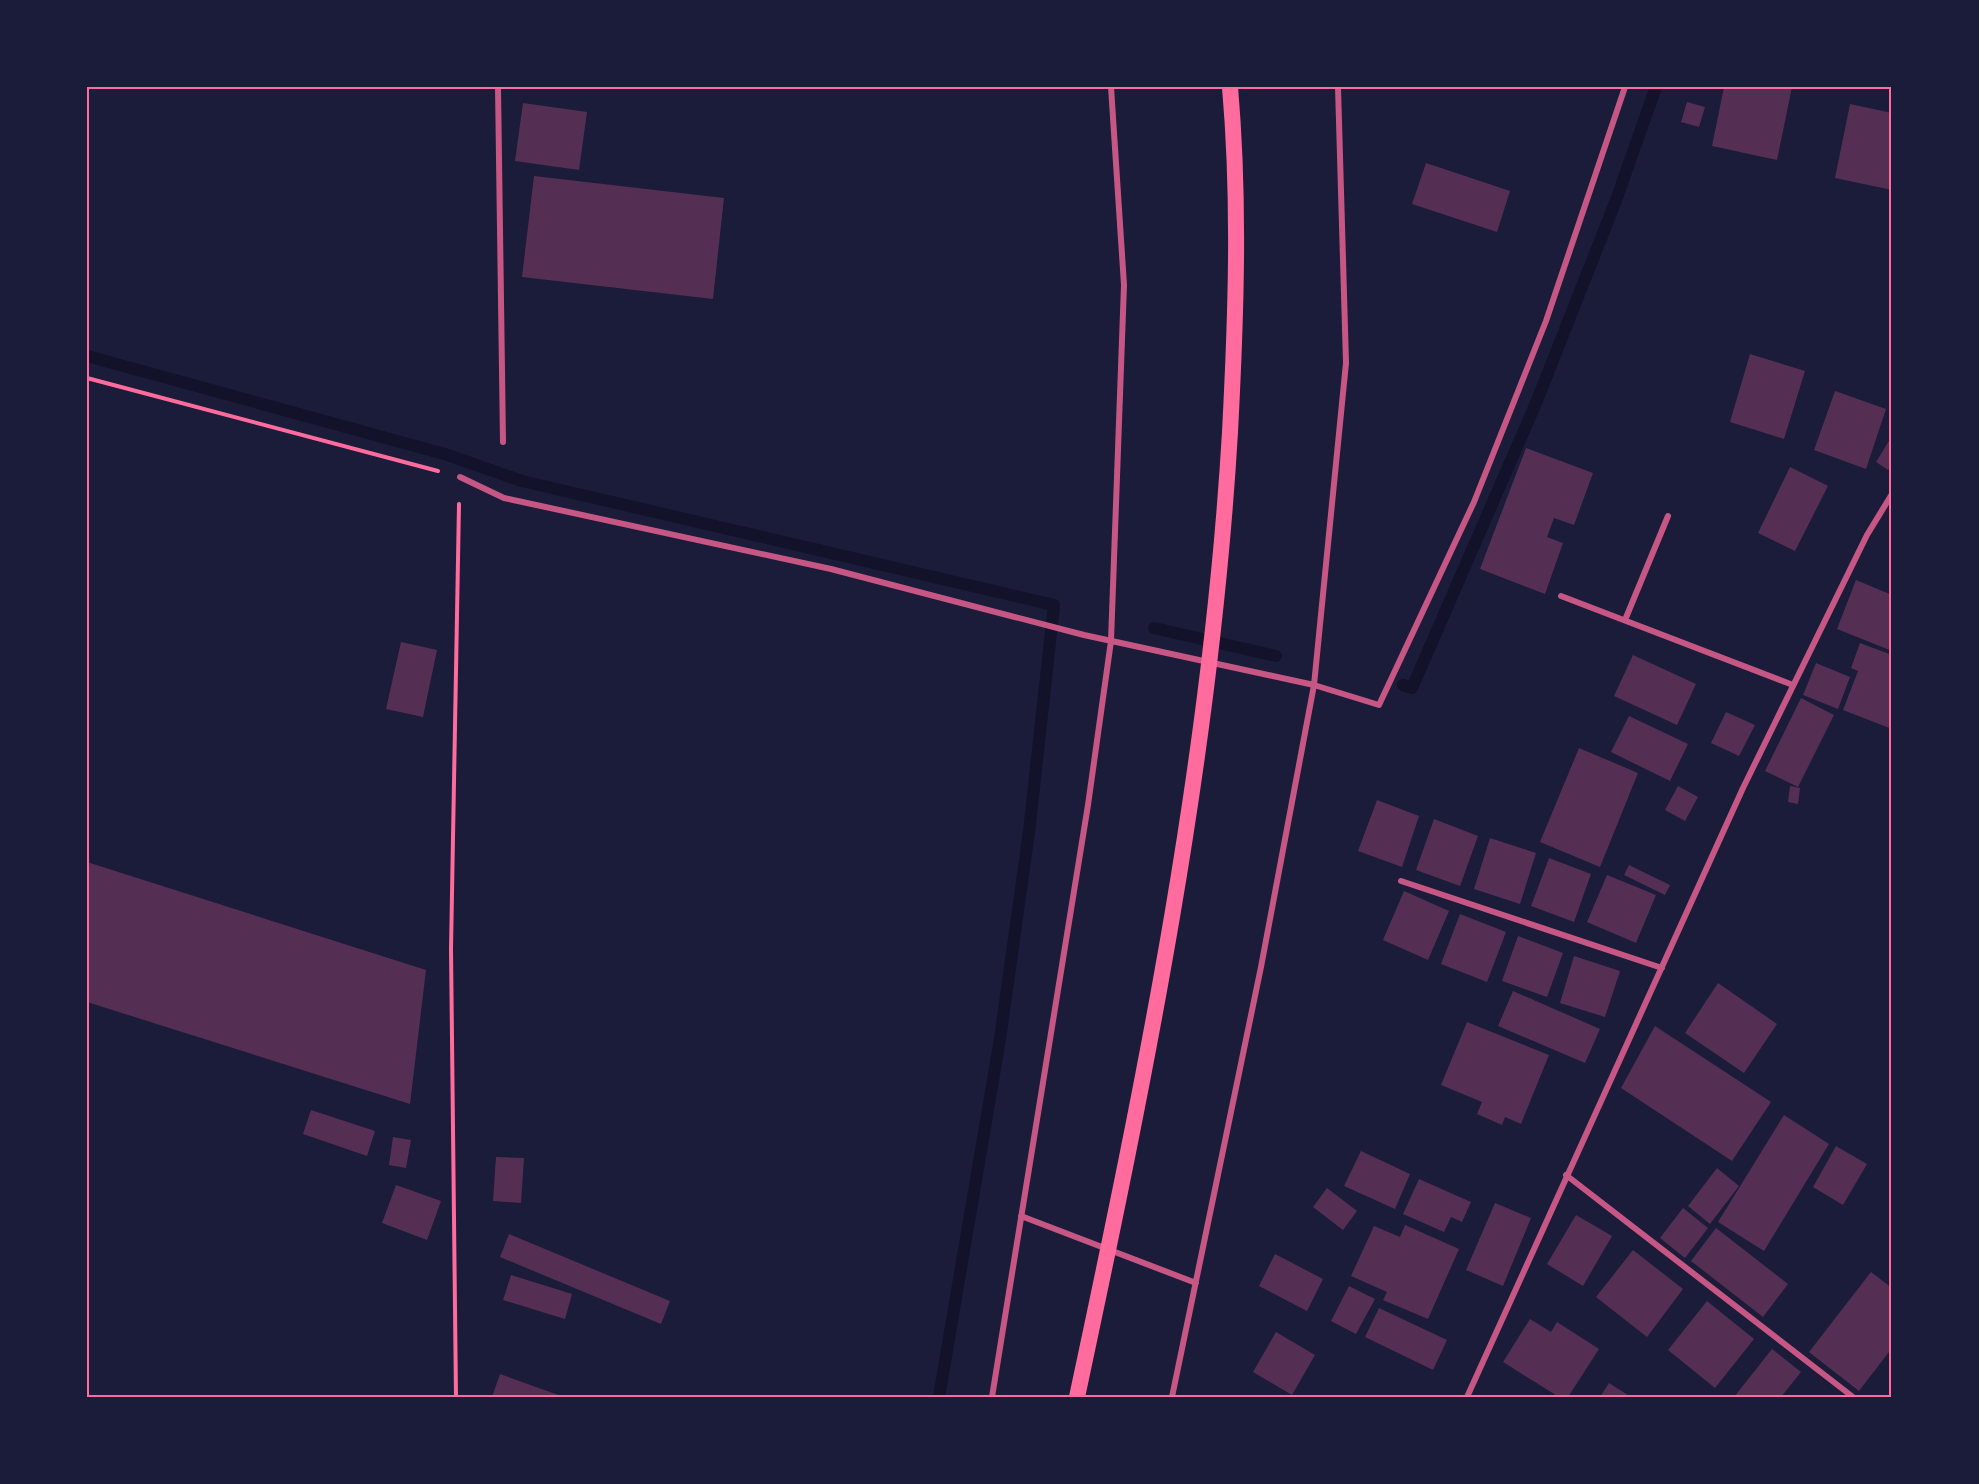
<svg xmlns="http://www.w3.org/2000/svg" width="1979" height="1484" font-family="Lato,sans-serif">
  <rect width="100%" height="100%" fill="#1b1b3a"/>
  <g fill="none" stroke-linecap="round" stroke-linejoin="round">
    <path stroke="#12122b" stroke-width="12" d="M87,356L448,455L522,481L1054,605L1029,832L1000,1039L939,1397
      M1154,628L1276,656
      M1403,685L1412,688L1536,403L1615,203L1656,87"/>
  </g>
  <path fill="#542f53" d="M1724,87H1792L1777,160L1712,146Z
    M1687,102L1705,107L1699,127L1681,122Z
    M523,103L587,112L579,170L515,161Z
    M1850,104L1892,113V190L1835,178Z
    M1426,163L1510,191L1497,232L1412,204Z
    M534,176L724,198L713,299L522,277Z
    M1750,354L1805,371L1784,439L1730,422Z
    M1835,391L1886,409L1866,469L1814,450Z
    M1892,436V463L1888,470L1876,462Z
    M1526,448L1593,473L1574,525L1554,518L1547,537L1563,543L1545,594L1480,569Z
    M1790,467L1828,486L1795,551L1758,533Z
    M1856,580L1892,595V651L1837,629Z
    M401,642L437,650L423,717L386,709Z
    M1860,643L1892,655V729L1843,710L1858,671L1851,668Z
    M1633,655L1696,684L1677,725L1614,696Z
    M1816,663L1850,677L1838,709L1803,695Z
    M1801,698L1834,715L1798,787L1765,771Z
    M1726,712L1755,725L1739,756L1711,743Z
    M1629,716L1688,744L1670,781L1611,752Z
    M1579,748L1638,773L1600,867L1540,842Z
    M1678,786L1698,797L1685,821L1665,810Z
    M1790,786L1800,788L1798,804L1788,802Z
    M1377,800L1419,816L1402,867L1358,851Z
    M1434,819L1478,836L1460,886L1416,870Z
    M1490,838L1536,853L1520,904L1474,889Z
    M1549,858L1591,874L1574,922L1531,906Z
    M87,862L426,970L410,1104L87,1002Z
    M1629,865L1670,885L1665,895L1624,875Z
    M1607,875L1656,895L1636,943L1587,922Z
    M1404,891L1449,911L1428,960L1383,940Z
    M1460,914L1506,932L1487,982L1441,964Z
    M1518,936L1563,953L1547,997L1502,981Z
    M1574,956L1620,971L1605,1017L1560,1003Z
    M1718,983L1777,1024L1744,1073L1685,1033Z
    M1513,991L1600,1029L1585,1063L1498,1026Z
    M1467,1022L1549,1055L1521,1124L1505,1117L1502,1125L1477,1114L1482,1102L1441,1085Z
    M1655,1026L1771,1102L1732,1161L1621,1088Z
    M311,1110L375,1131L367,1156L303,1134Z
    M1784,1115L1829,1144L1764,1251L1718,1222Z
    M393,1137L411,1140L406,1168L389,1165Z
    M1836,1146L1867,1164L1843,1205L1813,1187Z
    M1361,1151L1410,1174L1395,1209L1344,1186Z
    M496,1157L524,1158L521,1203L493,1201Z
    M1717,1168L1739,1186L1710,1224L1688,1206Z
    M1419,1179L1471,1202L1462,1222L1451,1217L1444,1232L1403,1214Z
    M396,1185L441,1201L427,1240L382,1223Z
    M1327,1188L1357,1211L1343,1230L1313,1207Z
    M1495,1203L1531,1218L1503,1286L1466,1270Z
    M1683,1208L1708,1228L1685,1258L1660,1238Z
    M1576,1215L1612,1236L1583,1286L1547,1264Z
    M1405,1225L1459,1249L1428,1319L1383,1300L1387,1292L1351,1276L1374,1226L1400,1237Z
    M1716,1228L1788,1284L1763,1317L1691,1261Z
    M509,1234L670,1301L661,1324L500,1257Z
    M1633,1250L1683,1289L1647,1337L1596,1297Z
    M1275,1254L1323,1279L1307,1311L1259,1286Z
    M1871,1272L1892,1288V1348L1859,1391L1809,1352Z
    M511,1275L572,1294L565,1319L503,1300Z
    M1349,1286L1375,1299L1356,1334L1331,1321Z
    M1707,1301L1754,1339L1715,1388L1668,1350Z
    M1379,1308L1447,1340L1433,1370L1365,1337Z
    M1530,1319L1551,1332L1557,1322L1599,1349L1568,1397H1559L1503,1362Z
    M1276,1332L1315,1355L1292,1395L1253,1372Z
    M1772,1349L1801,1372L1781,1397H1734Z
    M500,1374L564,1397H492Z
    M1609,1383L1631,1397H1600Z"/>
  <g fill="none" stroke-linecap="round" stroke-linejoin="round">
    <path stroke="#ff6b9d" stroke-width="4" d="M87,378L438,471
      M456,1397L451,949L459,504"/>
    <path stroke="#c65784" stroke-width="6" d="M498,87L503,442
      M460,477L504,498L831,569L1084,635L1314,685L1379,705L1474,502L1546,321L1625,87
      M1561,596L1793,685
      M1625,620L1668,516
      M1401,881L1662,968
      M1566,1175L1853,1397
      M1021,1216L1196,1283
      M992,1397L1088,805L1111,641L1124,285L1111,87
      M1172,1397L1261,967L1314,685L1346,363L1338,87
      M1467,1397L1743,788L1867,535L1892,494"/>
    <path stroke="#ff6b9d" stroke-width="16" d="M1077,1397C1145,1078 1211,759 1230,432C1236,317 1240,202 1230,87"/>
  </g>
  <rect width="1979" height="1484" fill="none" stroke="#1b1b3a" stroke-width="177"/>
  <rect x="88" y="88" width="1802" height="1308" fill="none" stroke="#ff6b9d" stroke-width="2"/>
</svg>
